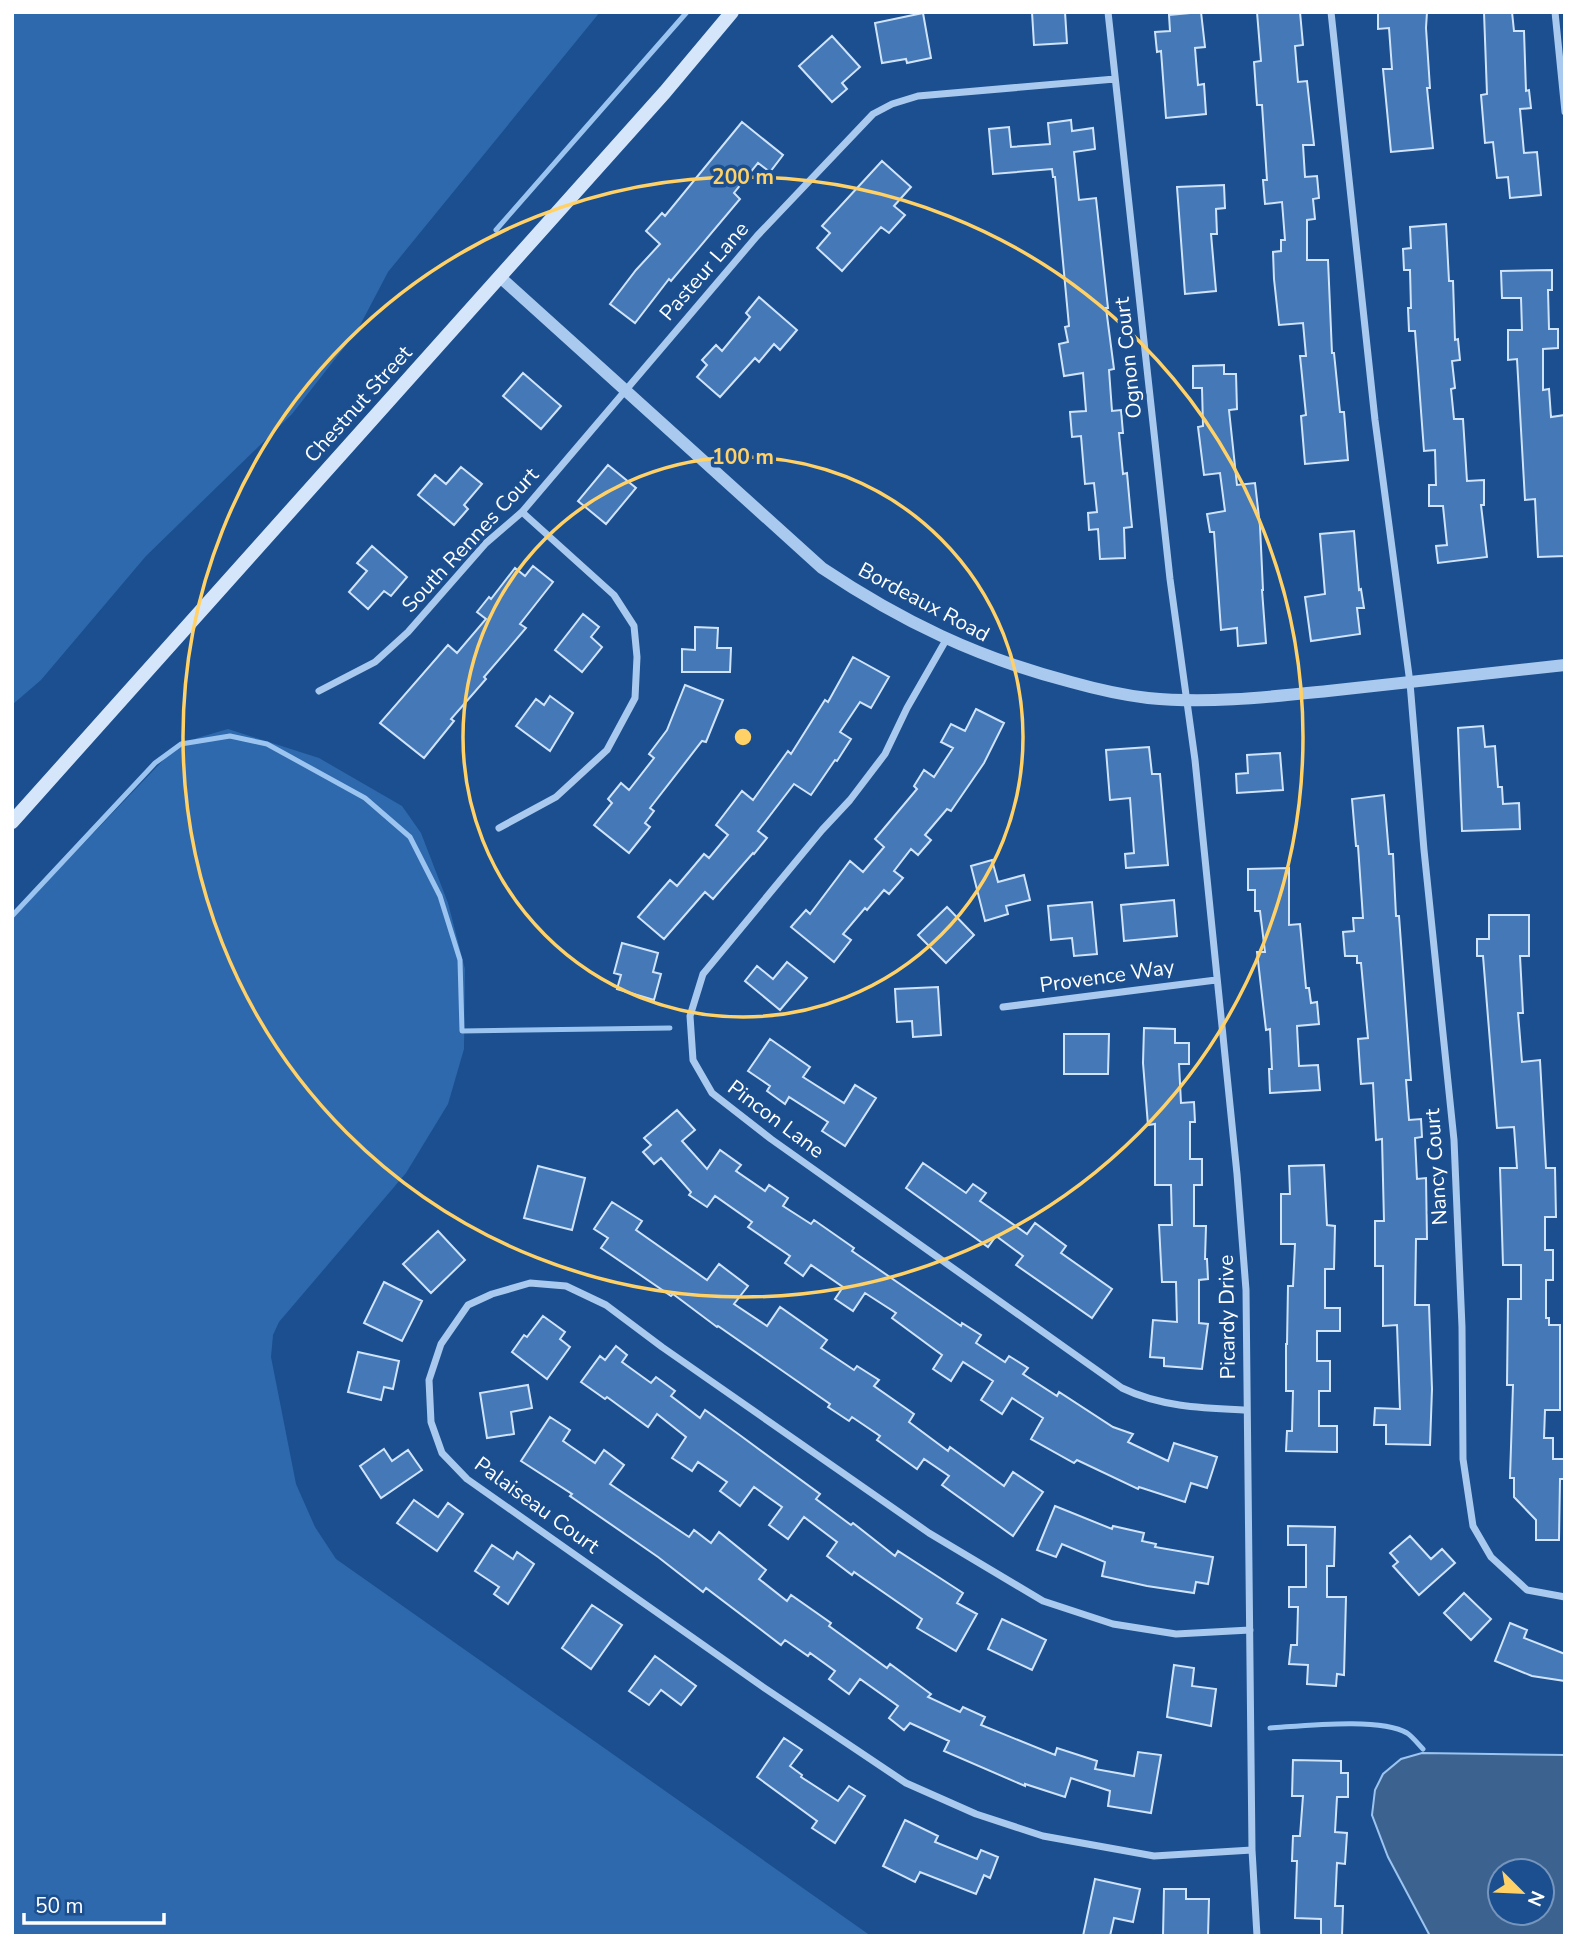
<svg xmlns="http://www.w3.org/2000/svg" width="1577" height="1948" font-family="'Nunito Sans',sans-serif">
  <rect width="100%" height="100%" fill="#1b4f8f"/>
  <path fill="#2e69ad" d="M12,12H600L388,272L357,331L292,414L146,556L41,680L12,705Z
    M228,729L319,758L402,806L421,833L448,903L465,969L464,1049L448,1104L406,1173L279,1322L273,1335L271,1357L296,1484L315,1527L336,1559L871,1936H12V918L172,751L197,738Z"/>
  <path fill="#3c6290" stroke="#9cc4f0" stroke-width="2" fill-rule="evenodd" d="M1422,1753L1565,1755V1936H1430L1388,1857L1372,1815L1375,1790L1383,1774L1401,1759ZM1500,1871H1542V1913H1500Z"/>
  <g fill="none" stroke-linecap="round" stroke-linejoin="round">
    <path stroke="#9cc4f0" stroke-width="5" d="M496,230L687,12
      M12,916L155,763L181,744L230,736L267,744L365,798L410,837L440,896L460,960L462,1031L670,1028
      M1270,1728C1302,1726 1381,1717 1407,1733C1413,1737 1418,1744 1423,1749"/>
  </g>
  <path fill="#4478b7" stroke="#cfe3fa" stroke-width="2" d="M1032,12H1065L1067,43L1034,45Z
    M1201,12L1205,47L1195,48L1198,85L1204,84L1206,114L1166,118L1161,51L1157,52L1155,32L1170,31L1169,15Z
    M1257,12H1300L1303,45L1295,46L1298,82L1307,81L1314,145H1303L1305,177L1317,176L1319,198L1313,199L1315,219L1307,220V260H1328L1332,353H1334L1340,412H1344L1348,460L1305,464L1301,416L1306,415L1300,356H1306L1303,323L1279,325L1274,279L1273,252L1281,251V240H1285L1282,202L1265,204L1263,180H1267L1262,105H1257L1254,62L1261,61Z
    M1378,12H1427L1426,28L1430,88H1427L1433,148L1391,152L1383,69H1392L1389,28L1378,29Z
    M1484,12H1512L1514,31H1524L1526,91L1529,90L1531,108L1520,109L1524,153L1537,152L1541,195L1510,198L1508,177L1497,178L1493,142L1485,143L1481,95L1487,94Z
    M923,13L931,58L907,63L906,59L882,63L875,23Z
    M832,36L860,67L842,83L847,89L832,102L799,66Z
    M1071,120L1072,131L1093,128L1095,149L1074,152L1079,200L1096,198L1108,308H1106L1114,369L1109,370L1112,411L1121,410L1123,433H1119L1123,474L1127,473L1131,517L1132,527L1124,528L1125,558L1100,559L1098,529L1089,530L1088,513L1097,512L1094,483L1085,484L1081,436L1072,437L1070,412L1086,411L1083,373L1064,376L1059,344L1068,342L1065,327L1069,326L1055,177H1053L1052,169L993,174L989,129L1009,127L1011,147L1050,144L1048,123Z
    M742,122L783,155L770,172L758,163L734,193L740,199L671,281L669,279L635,323L610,304L636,270L660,244L646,231L662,213L665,216Z
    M882,161L911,187L894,206L905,215L889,233L881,227L842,271L817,248L830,233L822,226Z
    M1224,185L1225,208L1216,209L1217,234H1211L1216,291L1185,294L1177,187Z
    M1446,224L1449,281H1453L1455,340L1458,339L1460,360L1452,361L1455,388L1451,389L1454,419H1463L1467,481L1484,480V505H1481L1487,557L1438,563L1436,546L1447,545L1443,506H1429V485H1436L1435,450L1424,451L1415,331H1409L1408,308H1411L1410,270H1404L1403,249L1411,248L1410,227Z
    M1552,270V290H1548L1549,329H1558V348L1543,349V390L1549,389L1551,417L1565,415V556L1538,557L1535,499L1525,500L1517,359L1508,360V330H1522L1521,298H1502L1501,271Z
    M759,297L797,330L780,350L774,344L759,362L755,358L720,397L697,377L707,365L702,360L716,345L722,351L750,317L746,313Z
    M1224,365V374H1236L1237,409L1229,410L1237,485L1255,483L1260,526L1263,590H1262L1266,643L1238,646L1237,628L1221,630L1214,532H1210L1207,514L1225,511L1220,473L1204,475L1198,427L1203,426L1202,388H1193V366Z
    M523,373L561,406L541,429L503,396Z
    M608,465L636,488L606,524L578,501Z
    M461,467L482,484L464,505L468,509L454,525L418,495L435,475L446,484Z
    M1354,531L1359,590L1361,589L1364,608H1357L1360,634L1311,641L1305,597L1325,594L1320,534Z
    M372,546L407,577L391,596L384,591L368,609L349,592L367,571L357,563Z
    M533,566L553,582L520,624L526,628L484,677L486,679L451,719L454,721L424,758L380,723L448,645L457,653L486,619L477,612L489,597L491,599L515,568L525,576Z
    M583,614L599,627L591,637L602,647L582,672L555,650Z
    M695,627L718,628L717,648H731L730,672H682V649L695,650Z
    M853,657L889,677L871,708L860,702L840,732L851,739L837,761L835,760L811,795L794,784L758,831L767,838L754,854L753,853L713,899L705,892L664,939L638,917L670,880L677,886L704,854L709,858L728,835L716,825L742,791L753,800L788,751L791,754L825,700L828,702Z
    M685,685L723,700L706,742L702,741L650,808L654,811L645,823L650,827L629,853L594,825L612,803L608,799L621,783L629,790L654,758L649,754L667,730Z
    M550,696L573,713L550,751L516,726L536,699L544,705Z
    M976,709L1004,723L984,763L951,811L947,809L925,835L931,840L918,855L911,849L894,871L903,878L889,894L884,890L867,910L865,908L843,934L851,940L834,962L791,927L806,910L810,914L850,861L863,872L884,847L875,839L917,789L914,786L924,770L934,777L953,748L941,742L951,724L965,731Z
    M1483,726L1485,747L1495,746L1498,787H1502L1503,804L1519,803L1520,829L1462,831L1458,728Z
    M1149,747L1152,774H1160L1168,865L1126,868L1125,854L1134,853L1130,798L1110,800L1106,750Z
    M1280,753L1283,790L1237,793L1236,774L1248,773L1247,755Z
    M1384,795L1389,854H1393L1396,916H1399L1411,1080H1406L1409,1120L1421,1119L1422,1137L1415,1138L1417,1179L1426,1178L1427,1239H1416L1415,1305H1429L1432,1389L1430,1445L1386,1444V1425H1374L1375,1408L1400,1409L1397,1325L1383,1326V1266H1375V1221H1384L1382,1139L1376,1140L1373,1083L1361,1084L1358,1039L1368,1038L1361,963H1357V956H1345L1343,932L1354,931L1353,918H1363L1358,846H1356L1352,799Z
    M992,860L998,882L1024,875L1030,900L1006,906L1008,914L985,921L971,866Z
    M1289,868V925L1300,924L1306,988H1309L1311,1003L1317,1002L1319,1024L1297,1026L1299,1066L1318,1065L1320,1090L1270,1093L1269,1069H1272L1270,1029L1266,1030L1257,952H1265L1260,911H1255V890H1248V869Z
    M1174,900L1177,936L1124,941L1121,905Z
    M1092,902L1097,954L1074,956L1072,938L1051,940L1048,906Z
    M947,907L974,935L946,963L918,935Z
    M1489,915H1529V956H1520L1523,1013H1518L1522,1062L1540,1060L1546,1168H1555L1556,1217H1545V1250H1553V1280H1546V1318H1549V1325H1560V1410H1545L1544,1438H1553V1459H1565V1479H1560L1559,1540H1536V1520L1514,1497V1478H1510L1513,1385H1507L1508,1299H1521V1265H1503L1500,1168H1517L1514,1127L1497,1128L1483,956H1477V939H1489Z
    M622,943L658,953L653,972L661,974L654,1000L617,989L621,975L614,973Z
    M787,962L807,978L780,1010L745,981L757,966L773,979Z
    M938,987L941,1035L913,1037L912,1021L897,1022L895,989Z
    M1144,1028L1175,1029V1043H1189V1064H1179L1181,1103L1194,1102L1195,1122H1190V1159H1202V1185H1194V1226H1206L1205,1259H1207L1208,1279L1199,1280V1323L1208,1324L1202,1369L1164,1366V1358L1150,1357L1153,1320L1177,1322L1176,1282H1162L1159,1225H1172L1171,1185H1155V1124L1148,1125L1143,1063Z
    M1064,1034H1109L1108,1074H1064Z
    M770,1039L810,1067L803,1077L844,1103L855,1085L876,1098L845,1146L822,1131L828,1122L789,1097L785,1104L767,1091L770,1086L748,1071Z
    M677,1110L695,1130L682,1141L707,1169L720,1150L741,1165L736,1171L765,1191L769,1185L788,1198L783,1206L811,1224L814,1220L854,1248L852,1251L961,1326L962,1323L981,1335L976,1343L1005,1362L1009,1356L1028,1368L1023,1374L1057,1396L1059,1392L1113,1427L1133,1434L1128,1442L1168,1461L1174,1443L1217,1457L1207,1488L1191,1483L1185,1502L1139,1487L1138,1489L1077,1460L1074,1463L1031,1439L1043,1418L1012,1398L1002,1414L981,1400L993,1381L963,1362L951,1381L933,1369L942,1355L892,1318L896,1313L865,1293L853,1311L835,1299L843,1287L811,1265L803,1276L785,1263L790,1256L748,1227L752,1222L715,1196L707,1207L689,1195L691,1192L661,1158L654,1164L643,1152L651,1145L644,1138Z
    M923,1163L966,1193L973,1184L986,1193L980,1201L1027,1234L1035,1223L1066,1246L1061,1253L1112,1289L1092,1318L1016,1265L1023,1256L996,1236L988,1247L906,1188Z
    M1324,1165L1327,1225L1335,1226L1334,1269H1325V1308H1340V1331H1317V1361H1330V1391H1319V1426H1337V1452L1286,1451L1287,1431H1292L1293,1391H1286V1344H1287L1288,1286H1293L1295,1244H1281V1194H1290L1289,1166Z
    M538,1166L585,1178L572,1230L524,1218Z
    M612,1202L642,1221L636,1230L707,1280L719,1264L748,1286L734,1304L767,1326L780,1307L827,1340L821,1348L854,1370L857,1366L879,1380L874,1386L914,1414L909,1422L948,1451L950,1447L1004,1486L1013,1472L1043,1492L1013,1536L942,1485L949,1476L924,1459L917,1469L877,1440L880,1436L852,1417L849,1421L828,1407L830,1404L718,1326L717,1327L673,1294L671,1296L601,1248L608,1238L594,1229Z
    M438,1231L465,1260L431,1293L403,1264Z
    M384,1282L422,1301L402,1341L364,1323Z
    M543,1316L565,1332L560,1339L570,1347L547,1379L512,1352L524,1335L527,1337Z
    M616,1346L627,1355L622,1362L651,1383L656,1377L675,1391L671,1396L700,1418L705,1410L741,1436L820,1494L816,1499L851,1525L853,1523L895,1556L898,1551L963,1593L957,1603L977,1614L956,1651L917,1628L922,1619L854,1572L852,1575L827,1556L837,1542L804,1517L788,1539L769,1525L782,1507L754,1487L740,1506L720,1491L727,1482L698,1462L692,1471L672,1458L686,1437L657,1414L648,1427L607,1397L605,1399L581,1382L600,1356L605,1360Z
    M358,1352L399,1361L393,1389L384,1387L381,1400L348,1392Z
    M528,1385L532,1408L511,1412L514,1434L487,1438L480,1393Z
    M550,1417L570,1430L563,1441L595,1463L604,1450L624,1465L610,1484L689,1537L694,1530L711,1543L719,1532L766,1570L759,1579L787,1601L791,1595L831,1623L829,1626L887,1668L890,1664L931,1694L928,1697L960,1712L963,1707L985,1717L981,1725L1055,1755L1057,1748L1097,1761L1095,1769L1134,1776L1138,1752L1161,1755L1151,1813L1108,1806L1110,1791L1071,1778L1065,1797L1025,1784V1786L944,1751L949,1741L910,1723L904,1730L889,1718L898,1706L860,1679L849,1694L829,1679L835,1671L810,1653L808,1656L785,1640L781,1645L706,1588L703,1592L658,1557L570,1496L572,1494L521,1461Z
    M384,1449L392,1461L408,1450L422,1470L381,1498L360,1466Z
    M414,1500L438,1517L448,1503L463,1514L437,1551L397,1523Z
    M1055,1506L1112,1529L1113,1526L1144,1533L1142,1541L1156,1544L1155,1547L1213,1557L1208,1584L1196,1582L1194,1593L1147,1586L1102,1576L1105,1562L1062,1544L1056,1557L1037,1550Z
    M1288,1526L1335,1527L1334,1566H1327V1597H1346L1344,1675L1337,1674L1336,1686L1307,1684L1308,1665L1289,1664L1291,1645H1297L1298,1607H1289V1587H1306V1545H1288Z
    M1410,1536L1431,1559L1442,1549L1455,1563L1419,1595L1393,1566L1398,1562L1390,1553Z
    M492,1545L513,1559L517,1552L534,1564L508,1604L494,1594L499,1587L475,1571Z
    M1464,1593L1491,1619L1471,1640L1444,1613Z
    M592,1605L622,1625L591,1669L562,1648Z
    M1002,1619L1046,1640L1032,1670L988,1649Z
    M1510,1623L1527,1630L1524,1638L1565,1654V1681L1532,1676L1495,1661Z
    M655,1656L696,1686L681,1705L661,1690L649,1705L629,1691Z
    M1174,1665L1194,1668L1192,1686L1216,1689L1211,1726L1167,1717Z
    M784,1738L802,1750L790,1766L802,1775L801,1777L838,1801L849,1786L865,1796L835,1843L812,1828L817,1821L757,1777Z
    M1293,1760L1341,1761V1773H1348V1797H1337L1335,1832L1347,1833L1345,1864L1337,1863L1335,1906H1343L1342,1936H1321V1919L1295,1918L1297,1861H1292L1293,1836H1300L1303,1796H1292Z
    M905,1820L938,1836L935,1842L977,1859L981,1850L998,1857L990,1878L984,1875L976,1894L920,1872L915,1882L883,1866Z
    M1095,1879L1140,1889L1133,1922L1114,1918L1110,1936H1083Z
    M1164,1889H1186V1899H1209L1208,1936H1163Z"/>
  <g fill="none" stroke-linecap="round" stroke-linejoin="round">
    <path stroke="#a9c9ee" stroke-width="7" d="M1108,12L1170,579L1195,760L1237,1174L1246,1290L1252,1850L1257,1936
      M1331,12L1375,420L1410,683L1424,850L1454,1140L1462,1327L1463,1459L1473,1526L1491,1557L1527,1590L1565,1597
      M1555,12L1565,112
      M946,640L907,708L885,754L850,800L822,830L703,974L690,1016L693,1060L712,1093L771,1139L1122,1388C1161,1407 1203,1408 1246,1410
      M319,691L375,662L408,632L486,543L522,512L757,236L873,114L892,104L918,96L1115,79
      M499,828L556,797L607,750L635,698L637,657L634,626L614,595L522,512
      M1003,1007L1216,980
      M1250,1630L1176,1634L1113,1624L1043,1601L929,1533L662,1347L606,1305L566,1286L530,1283L492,1294L468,1305L441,1344L429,1380L431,1422L442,1453L467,1479L763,1687L906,1783L976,1814L1043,1836L1154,1856L1252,1850"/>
    <path stroke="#a9c9ee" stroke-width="12" d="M500,277L822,568C901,621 978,658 1071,682C1096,689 1122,695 1148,698C1208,704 1269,697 1328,691C1407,683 1486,674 1565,665"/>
    <path stroke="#d6e6fa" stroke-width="14" d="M12,822L665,92L732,12"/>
  </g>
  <g fill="none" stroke="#ffd166" stroke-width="3.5">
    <circle cx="743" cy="737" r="280"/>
    <circle cx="743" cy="737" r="560"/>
  </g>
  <g text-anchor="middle" stroke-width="7" stroke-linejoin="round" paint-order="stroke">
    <g font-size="21" fill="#fff" stroke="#1b4f8f">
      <text transform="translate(704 271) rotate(-49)" y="7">Pasteur Lane</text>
      <text transform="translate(1128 358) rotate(-96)" y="7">Ognon Court</text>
      <text transform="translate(358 404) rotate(-48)" y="7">Chestnut Street</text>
      <text transform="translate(470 540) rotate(-47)" y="7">South Rennes Court</text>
      <text transform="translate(924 602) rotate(28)" y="7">Bordeaux Road</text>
      <text transform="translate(1107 976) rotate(-8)" y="7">Provence Way</text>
      <text transform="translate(776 1119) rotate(37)" y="7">Pincon Lane</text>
      <text transform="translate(1436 1167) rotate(-94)" y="7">Nancy Court</text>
      <text transform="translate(1227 1317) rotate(-91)" y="7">Picardy Drive</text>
      <text transform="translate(537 1505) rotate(36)" y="7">Palaiseau Court</text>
    </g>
  </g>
  <circle cx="743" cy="737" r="10" fill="#ffd166" stroke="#1b4f8f" stroke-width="3.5"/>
  <g font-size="21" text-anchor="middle" font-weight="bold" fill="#ffd166" stroke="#1b4f8f" stroke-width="7" stroke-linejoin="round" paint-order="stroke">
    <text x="743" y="184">200 m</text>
    <text x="743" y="464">100 m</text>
  </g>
  <rect width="1577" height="1948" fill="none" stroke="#ffffff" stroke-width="28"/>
  <g transform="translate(1521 1892) rotate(114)"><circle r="33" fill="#1b4f8f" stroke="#7695bc" stroke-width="2"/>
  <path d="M0-5L12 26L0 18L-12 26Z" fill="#ffd166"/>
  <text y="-10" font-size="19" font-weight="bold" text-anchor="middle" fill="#ffffff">N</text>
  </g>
  <path d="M24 1913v10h140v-10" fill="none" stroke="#ffffff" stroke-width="3.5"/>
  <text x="35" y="1913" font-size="21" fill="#ffffff" stroke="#1b4f8f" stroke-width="5" paint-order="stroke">50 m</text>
</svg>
